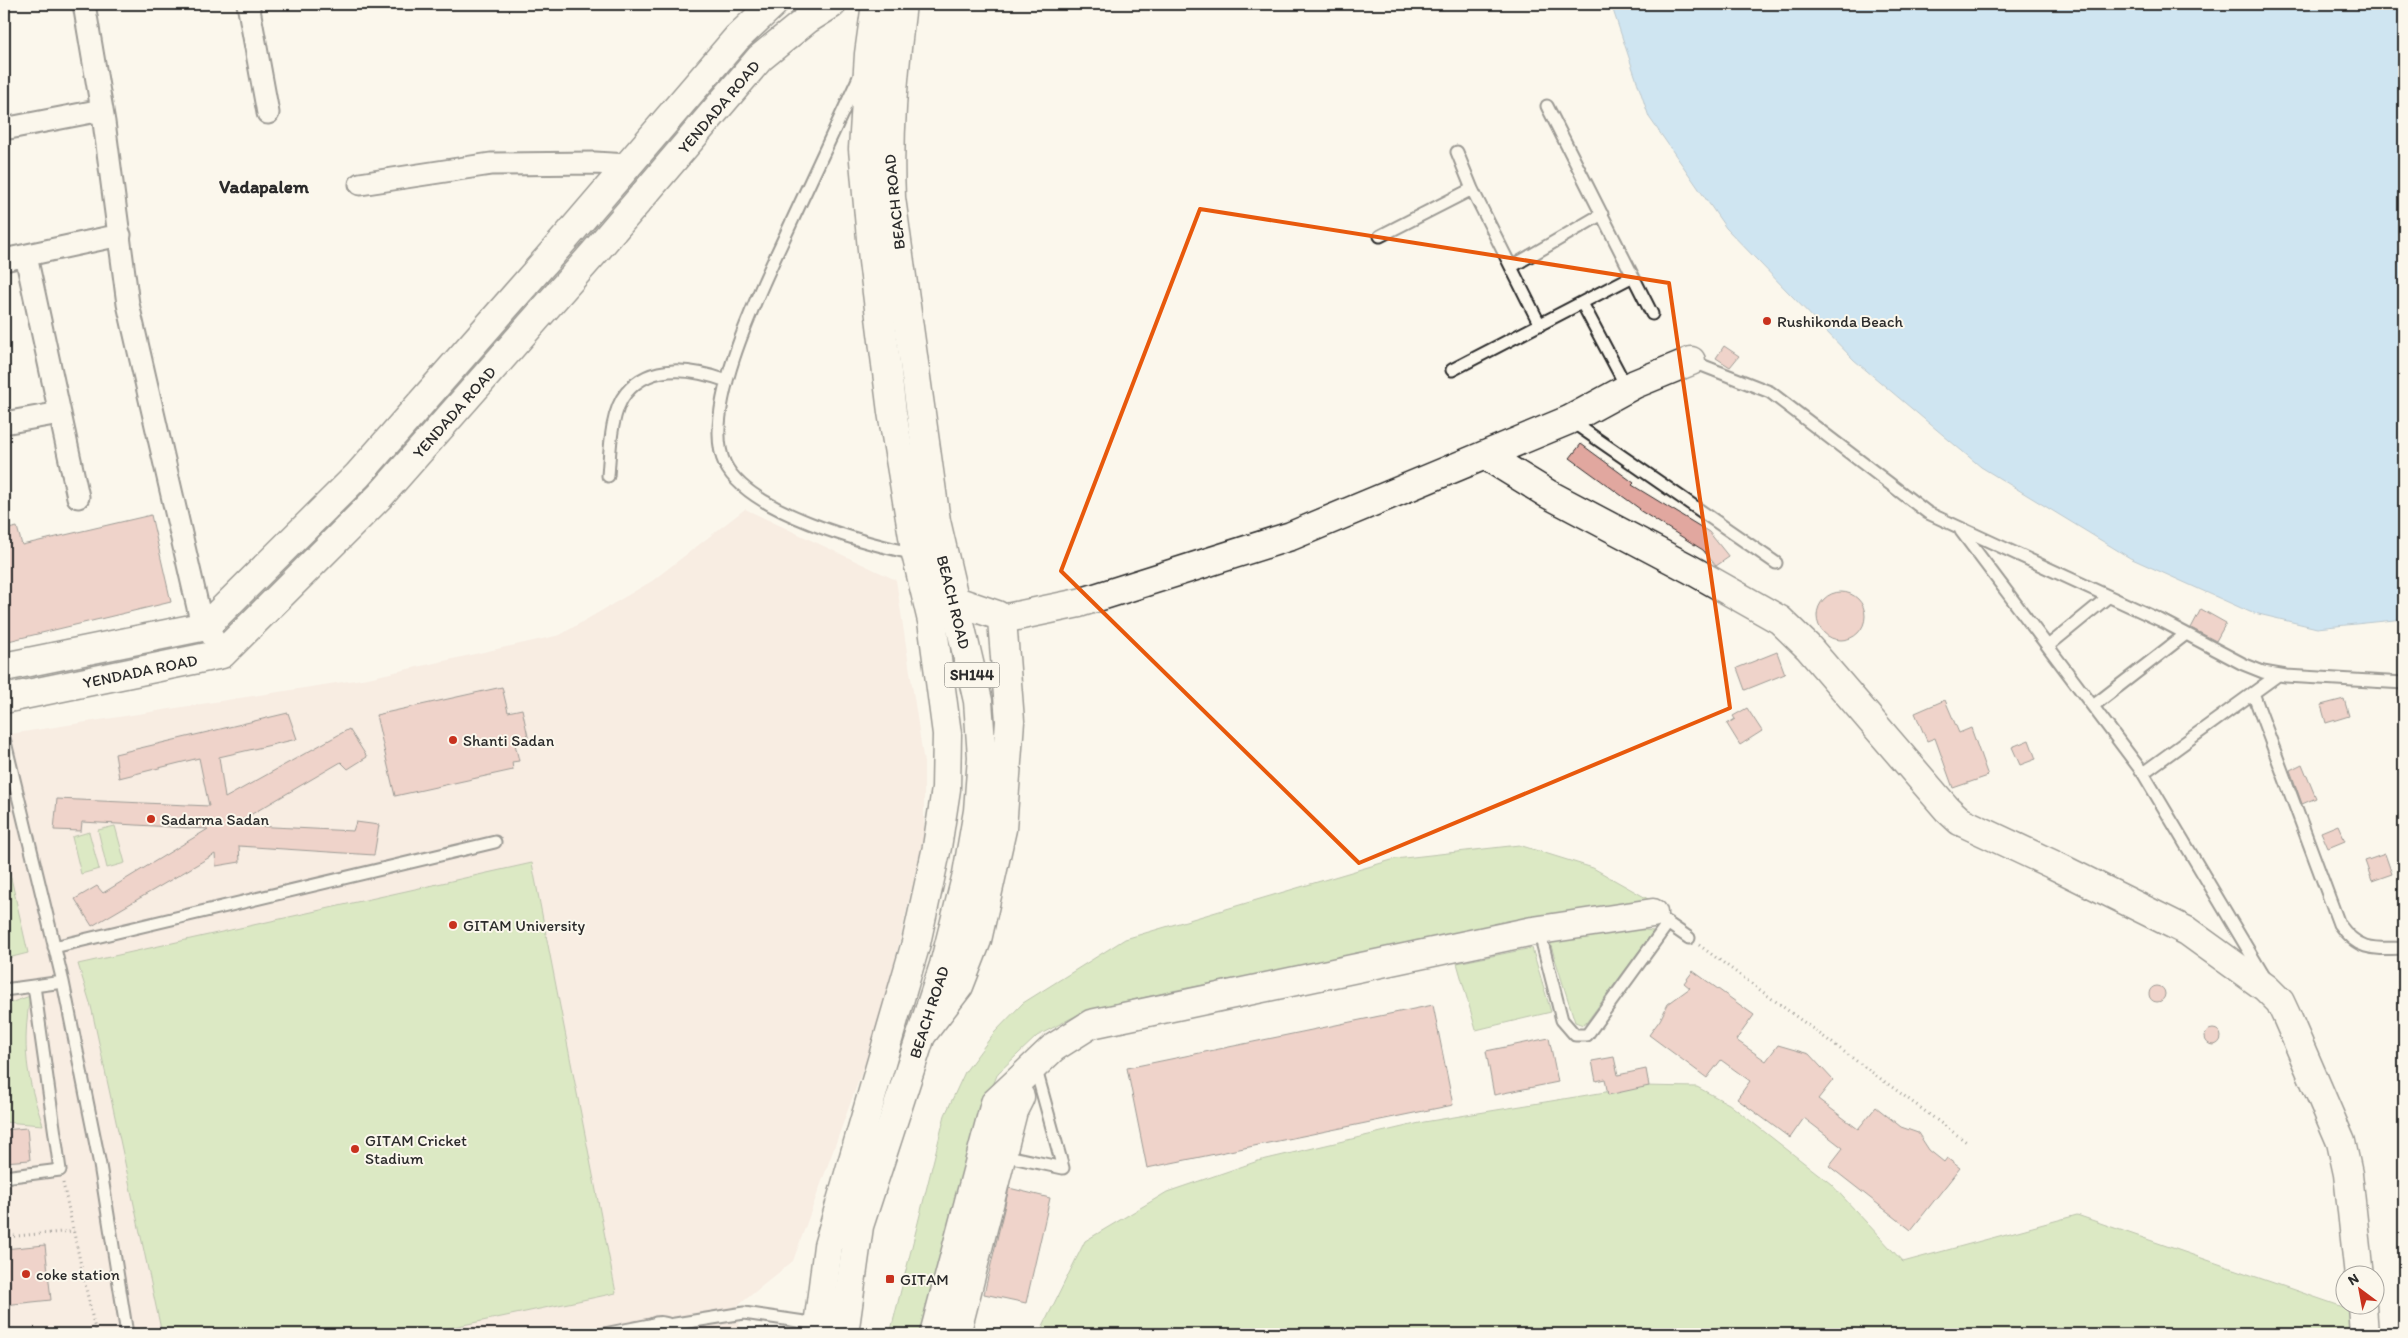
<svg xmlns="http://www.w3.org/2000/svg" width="2408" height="1338" font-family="Itim,sans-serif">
  <rect width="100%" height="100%" fill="#fbf7ec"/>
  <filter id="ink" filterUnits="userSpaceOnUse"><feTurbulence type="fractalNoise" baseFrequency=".02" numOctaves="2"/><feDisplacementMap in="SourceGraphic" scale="10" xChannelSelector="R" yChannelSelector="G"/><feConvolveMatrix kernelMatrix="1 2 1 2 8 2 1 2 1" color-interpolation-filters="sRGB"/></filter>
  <g filter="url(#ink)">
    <path fill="#f3dfd5" d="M745,509L896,580L924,763V835L882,1016L793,1261L735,1308L741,1334H4V735L368,678L560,635L652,581Z"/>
    <path fill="#b5d893" stroke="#70825f" d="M115,826L125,863L107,868L98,830Z
      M89,832L99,869L81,874L72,837Z
      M1519,845L1593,868L1648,899L1172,991L1085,1011L1037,1036L998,1073L975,1129L923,1334H890L945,1115L965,1072L994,1033L1023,1003L1125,939L1395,859Z
      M4,847L28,953L4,959Z
      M532,863L616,1293L420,1334H162L91,1006L78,964Z
      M1635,929L1654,931L1586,1023L1583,1025L1575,1022L1551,946V940Z
      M1532,948L1551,1012L1476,1030L1457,963Z
      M30,996C22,1047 26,1077 43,1125L4,1122V1005Z
      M1642,1086L1697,1087L1729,1104L1831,1184L1903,1262L2077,1215L2352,1310L2353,1334H1039L1085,1241L1167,1192L1258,1161L1424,1122Z"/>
    <path fill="#9acef7" stroke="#6e8da5" d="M1611,4H2404V619L2317,628L2250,612L2130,558L1981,467L1854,360L1726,228L1649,117Z"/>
    <path fill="#e1a79f" stroke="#2b2b2b" d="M1724,346L1739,356L1730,367L1716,358Z
      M1581,444L1634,483L1632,485L1709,532L1729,557L1716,566L1703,550L1639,510L1640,509L1570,458Z
      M151,515L171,602L4,642V530L17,527L22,545Z
      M1817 616a24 24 0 1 1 48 0a24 24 0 1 1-48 0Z
      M2201,609L2226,623L2216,641L2191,628Z
      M1777,652L1785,674L1745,690L1737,668Z
      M502,687L508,712L522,709L529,741L515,744L519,761L512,762L513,770L395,796L376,715Z
      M2344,699L2349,716L2326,723L2321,705Z
      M1945,700L1959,733L1971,728L1988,776L1953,788L1935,738L1927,741L1915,713Z
      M1747,708L1762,731L1740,745L1727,724L1735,719L1733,716Z
      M288,713L297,739L219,757L225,798L349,729L367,757L348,769L341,762L233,825L353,831L356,822L379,825L374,855L239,846L240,862L216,866L215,854L92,926L75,899L97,886L103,893L208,829L82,822L81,831L54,830L57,799L209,806L199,758L119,778L115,754Z
      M2029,740L2036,759L2020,765L2012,747Z
      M2302,764L2316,798L2302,804L2290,770Z
      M2338,825L2345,841L2328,848L2321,832Z
      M2385,854L2392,874L2372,881L2365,861Z
      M1693,971L1754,1015L1736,1040L1766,1061L1778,1045L1809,1054L1833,1080L1818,1099L1858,1129L1876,1107L1901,1127L1918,1133L1929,1150L1944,1162L1947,1158L1960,1168L1911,1230L1829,1166L1843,1148L1804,1118L1790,1138L1737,1099L1750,1081L1721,1060L1707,1078L1649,1035L1660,1020L1668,1004L1690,988L1684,983Z
      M2149 994a8 8 0 1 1 16 0a8 8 0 1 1-16 0Z
      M1433,1005L1453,1105L1147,1168L1127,1068Z
      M2205 1037a8 8 0 1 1 16 0a8 8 0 1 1-16 0Z
      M1549,1038L1558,1082L1494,1095L1486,1051Z
      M1614,1057L1618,1075L1646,1069L1649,1086L1608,1095L1605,1079L1596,1081L1592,1061Z
      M27,1128L30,1160L4,1162V1130Z
      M1009,1188L1050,1198L1026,1303L984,1294Z
      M45,1245L51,1300L4,1305V1249Z"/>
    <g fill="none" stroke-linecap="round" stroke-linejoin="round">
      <g stroke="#2b2b2b" stroke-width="15">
        <path id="service" d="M859,77C837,125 814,173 792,221C768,274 698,409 725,464C749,513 865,543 915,554
          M1547,106L1652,314
          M1457,152L1472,189L1540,325
          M1380,236L1472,189
          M1511,267L1602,214
          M1582,303L1627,388
          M1691,361L1770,392L1928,513L2160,620L2243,664L2263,672L2286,676L2404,683
          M1452,370L1633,276
          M1571,421L1776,563
          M608,476C610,453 610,412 626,393C651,362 694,369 727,381
          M1961,531L2143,773L2265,978
          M2048,646L2108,597
          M2253,693L2339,924C2358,951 2373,949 2404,948
          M2093,706L2186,634
          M4,738L63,982L100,1165L127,1334
          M2143,773L2278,675
          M1663,920L1689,938
          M1539,930L1562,1020L1575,1035H1587L1668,923
          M54,947L495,842
          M4,990L63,982
          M1002,1155L1063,1168L1035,1066
          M4,1177L60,1170L34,986
          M669,1325L744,1313L818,1324
          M645,1330C654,1320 671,1319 676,1334
          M604,1334L650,1325"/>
      </g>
      <g stroke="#2b2b2b" stroke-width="25">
        <path id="minor" d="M84,4L104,122L128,304L199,612L222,654
          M248,4L268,113
          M4,129L102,110
          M360,184L491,164L595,163L628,165
          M26,256L78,497
          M4,260L120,235
          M4,423L60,413"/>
      </g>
      <g stroke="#2b2b2b" stroke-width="31">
        <path id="tertiary" d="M1485,455L1548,494L1690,569L1780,620L1808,647L1947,809L1960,821L2054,865L2187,931L2266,988L2280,1002L2287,1017L2341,1142L2348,1174L2359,1276
          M1002,619L1079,603L1291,536L1569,420L1635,384L1691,361
          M923,1033L959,986L977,940L1002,829L1010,721L1002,619L997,615L956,601
          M2362,1306L2364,1334
          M934,1334L995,1103L1053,1048L1091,1024L1533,931L1653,913
          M956,1334L1013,1111L1020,1097"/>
      </g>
      <g stroke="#2b2b2b" stroke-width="31">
        <g id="secondary">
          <path d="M4,667L206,626L358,475L570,233L737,38L773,4"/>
          <path id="s1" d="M4,699L222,654L380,496L594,253L760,58L808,19L832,4"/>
        </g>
      </g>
      <g stroke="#2b2b2b" stroke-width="31">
        <g id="primary">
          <path d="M817,1334L828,1246L916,943L937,847L946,789L947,734L932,621L916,554L892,412L873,261L863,149L869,54L876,4"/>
          <path id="s2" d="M844,1334L859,1226L944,965L967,874L978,811L982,757L978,701L936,521L891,198C888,131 894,70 902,4"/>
        </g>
      </g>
      <path stroke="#2b2b2b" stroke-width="3" stroke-dasharray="1 4" stroke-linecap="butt" d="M1699,945L1968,1143
        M63,1183L96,1334
        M4,1237L74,1231"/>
      <use href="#service" stroke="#fbf7ec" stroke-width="11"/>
      <use href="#minor" stroke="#fbf7ec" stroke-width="21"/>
      <use href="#tertiary" stroke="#fbf7ec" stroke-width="28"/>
      <use href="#secondary" stroke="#fbf7ec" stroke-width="28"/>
      <use href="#primary" stroke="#fbf7ec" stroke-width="28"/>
    </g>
  </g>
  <path d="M0 0H2408V1338H0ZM1200,209L1669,283L1730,708L1359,863L1061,571Z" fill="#fbf7ec" fill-opacity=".55" fill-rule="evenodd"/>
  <path fill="none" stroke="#e8590c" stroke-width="4" stroke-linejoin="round" d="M1200,209L1669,283L1730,708L1359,863L1061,571Z"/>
  <g fill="#c8321e" stroke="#fbf7ec" stroke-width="2">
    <circle cx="1767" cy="321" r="5"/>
    <circle cx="453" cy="740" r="5"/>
    <circle cx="151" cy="819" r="5"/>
    <circle cx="453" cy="925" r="5"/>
    <circle cx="355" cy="1149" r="5"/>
    <circle cx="26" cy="1274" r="5"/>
    <rect x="885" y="1274" width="10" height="10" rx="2.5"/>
  </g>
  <g text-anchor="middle" stroke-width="4" stroke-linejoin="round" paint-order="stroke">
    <rect fill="#fbf7ec" stroke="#696865" stroke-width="1" x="944.5" y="662.5" width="55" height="25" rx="4"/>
    <g font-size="15" font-weight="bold" fill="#2b2b2b">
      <text x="972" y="680">SH144</text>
    </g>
    <g font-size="16" fill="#2b2b2b" stroke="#fbf7ec">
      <text dy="6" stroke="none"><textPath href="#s1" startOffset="962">YENDADA ROAD</textPath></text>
      <text transform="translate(894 202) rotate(-96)" y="6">BEACH ROAD</text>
      <text dy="6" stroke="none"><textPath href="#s1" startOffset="558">YENDADA ROAD</textPath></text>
      <text transform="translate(954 602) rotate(76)" y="6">BEACH ROAD</text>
      <text dy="6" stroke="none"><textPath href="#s1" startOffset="139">YENDADA ROAD</textPath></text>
      <text dy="6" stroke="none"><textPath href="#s2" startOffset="334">BEACH ROAD</textPath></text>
    </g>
    <g font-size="16" fill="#2b2b2b" stroke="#fbf7ec" text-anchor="start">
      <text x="1777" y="327">Rushikonda Beach</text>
      <text x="463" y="746">Shanti Sadan</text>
      <text x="161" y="825">Sadarma Sadan</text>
      <text x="463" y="931">GITAM University</text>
      <text x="365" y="1146">GITAM Cricket<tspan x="365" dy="18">Stadium</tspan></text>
      <text x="36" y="1280">coke station</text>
      <text x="900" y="1285">GITAM</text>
    </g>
    <g font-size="19" font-weight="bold" fill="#2b2b2b" stroke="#fbf7ec">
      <text x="264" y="193">Vadapalem</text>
    </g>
  </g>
  <rect width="2408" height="1338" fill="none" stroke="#fbf7ec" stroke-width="20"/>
  <rect x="10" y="10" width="2388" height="1318" fill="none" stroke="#2b2b2b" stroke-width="2" filter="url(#ink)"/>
  <g transform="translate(2360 1290) rotate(328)"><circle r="24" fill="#fbf7ec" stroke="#a8a59f"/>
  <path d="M0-4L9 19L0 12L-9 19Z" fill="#c8321e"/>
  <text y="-8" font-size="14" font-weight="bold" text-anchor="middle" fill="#2b2b2b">N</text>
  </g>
</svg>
